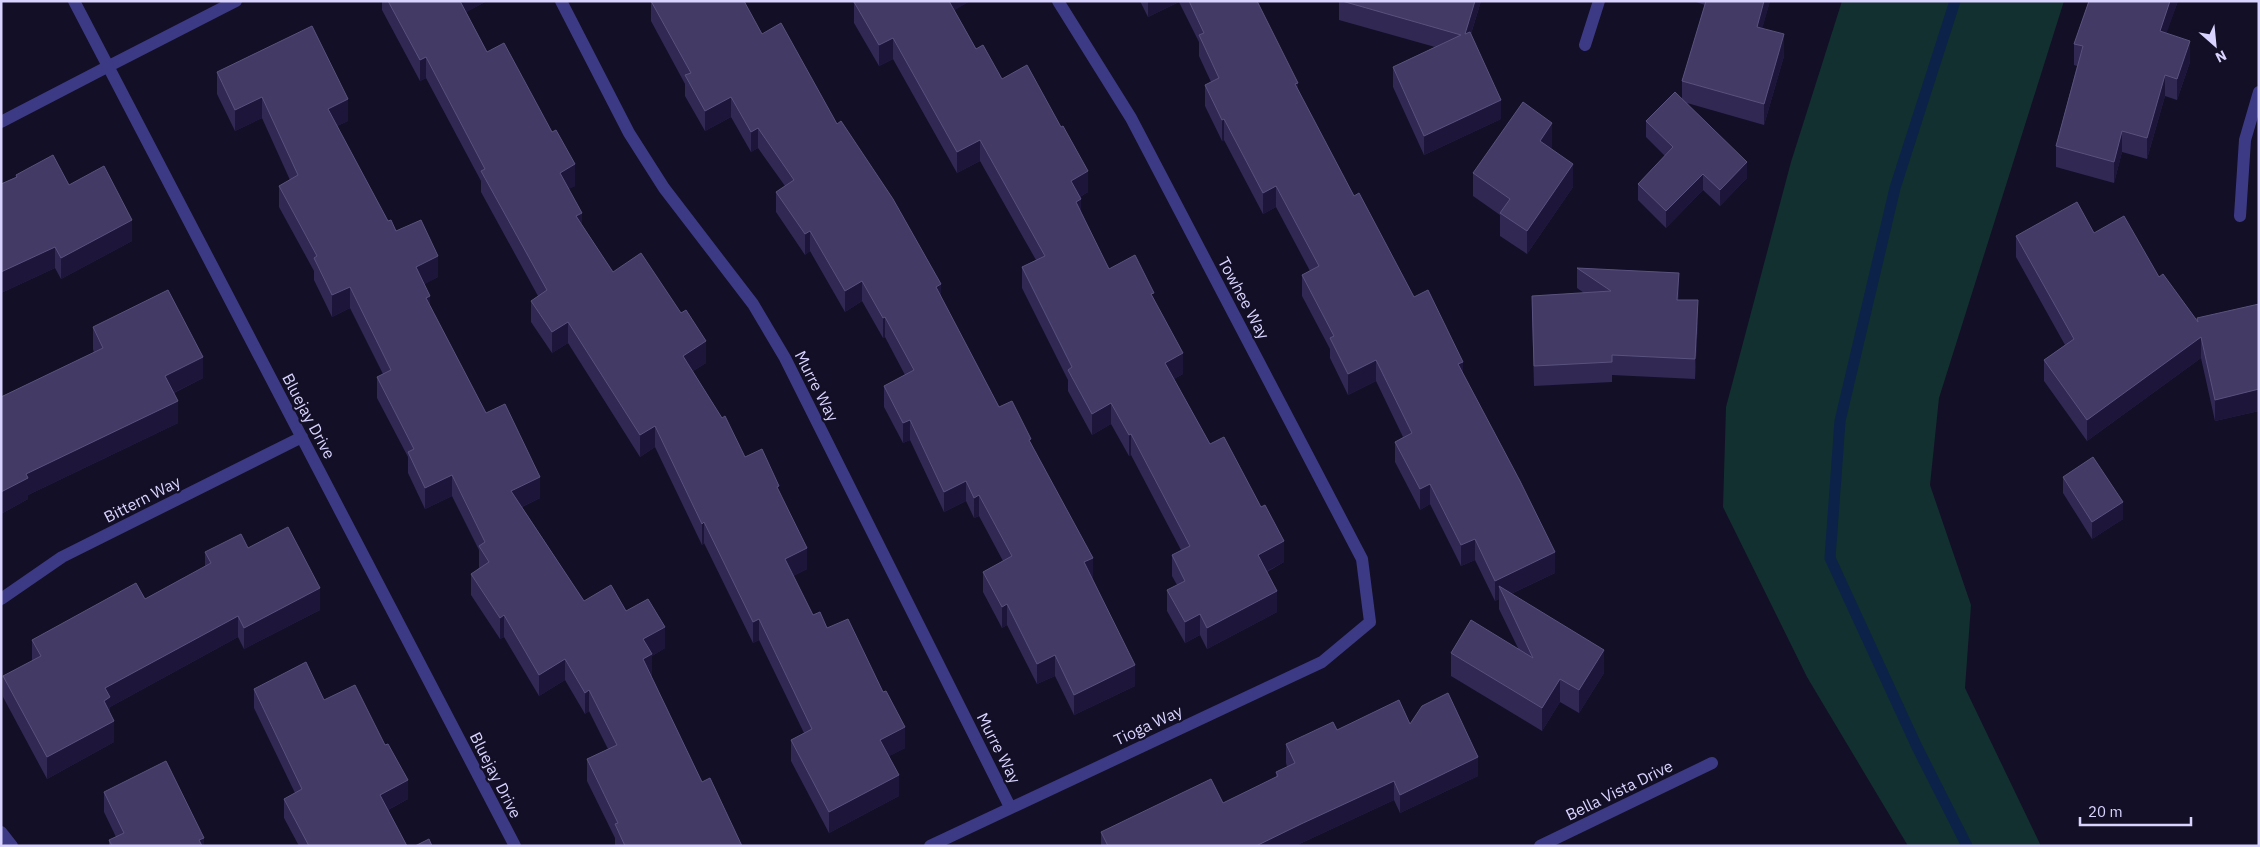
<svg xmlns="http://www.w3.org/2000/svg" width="2260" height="847" font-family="'IBM Plex Sans',sans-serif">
  <rect width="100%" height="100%" fill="#130f26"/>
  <path fill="#12302f" d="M1842,1H2064L1939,398L1930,485L1971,605L1965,688L2041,846H1908L1807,677L1723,507L1726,407L1791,162Z"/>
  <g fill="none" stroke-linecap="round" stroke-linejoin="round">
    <path stroke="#0c2248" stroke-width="11" d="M1955,1L1895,188L1840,421L1830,558L1917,747L1967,846"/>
    <path stroke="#3d3a85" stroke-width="12" d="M107,67L236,1"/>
    <path stroke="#3d3a85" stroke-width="12" d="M74,1L515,846
      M561,1L629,133L664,188L753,304L785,358L1010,807
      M1585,45L1599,1
      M1,122L107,67
      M2240,216L2245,140L2259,92
      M1,599L62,557L302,437
      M1,832L12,846
      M930,846L1322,662L1370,622L1362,559L1131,118L1058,1
      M1540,846L1712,763"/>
  </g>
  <path fill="#312854" d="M382,1H487L466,12L487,52L575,186L568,189L582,225L613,272L706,363L693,371L745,457L779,492L807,569L793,576L813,615L827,628L905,748L889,756L899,796L829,833L791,761V740L804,733L759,640L753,643L704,543L702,545L655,447L640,457L568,343L552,353L531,322V301L538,296L481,192V181L426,78L420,81L382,10Z
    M651,1L762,34L837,124L941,297L999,407L1031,443L1093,578H1092L1135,686L1074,715L1055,676L1037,684L1007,625L1002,628L983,592V572L1003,561L979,516L974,518L966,501L944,512L910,440L903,443L884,407V386L905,375L885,337L883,338L862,301L845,312L810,251L805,255L776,212V192L785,186L758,148L751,152L731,117L705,131L685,96V84L651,21Z
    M853,1H970L954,10L976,49L1002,79L1088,192L1080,197L1081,213L1109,269L1154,299L1183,374L1174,379L1210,444L1284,562L1267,572L1277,612L1207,649L1200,635L1185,643L1167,611V590L1177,585L1172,576V555L1181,550L1131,455L1129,456L1111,424L1092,435L1068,391V380L1022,288V267L1036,260L980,161L957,173L893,59L879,66L854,23V4Z
    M1140,1H1257L1298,91L1354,196L1414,297L1463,374L1555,573L1511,594L1604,673L1579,713L1560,702L1542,731L1451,676V653L1518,648L1499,609V599L1495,601L1475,560L1461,566L1430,504L1420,510L1395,462V442L1403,437L1376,381L1348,395L1330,358V349L1302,296V275L1310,271L1276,207L1263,214L1224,140L1222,141L1205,106V85L1211,82L1199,56V42L1179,2L1148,17Z
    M1339,1H1481L1471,34L1501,119L1424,155L1393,87V67L1435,47L1339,20Z
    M1693,1H1770L1762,28L1784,56L1764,125L1687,103L1747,178L1720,206L1703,190L1666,228L1638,200V184L1665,156L1646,137V121L1682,99V81L1705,5Z
    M2089,1H2178L2166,33L2190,62L2177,100L2165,96L2147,159L2122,152L2114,183L2056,167V146L2077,66L2074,65V44Z
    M217,72L348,121L337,126L388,221L438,277L424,284L430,306L486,413L540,498L522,507L584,601L626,611L665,648L652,656V676H651L702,782L742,846H615V838L587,781V759L608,749L589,711L585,714L565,680L539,696L504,637L500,639L471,595V574L479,568V550L452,496L425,509L408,473V457L377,398V377L383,374L350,308L332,317L314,280V271L279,207V186L290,180L262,118L235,131L217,94Z
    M1552,146L1551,148L1573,187L1527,254L1500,236V215L1473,196V173Z
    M16,175L69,185L132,241L61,279L55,268L1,293V184L16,177Z
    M2094,233L2159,277L2197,321V318L2259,304V411L2215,421L2201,358L2087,441L2044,381V360L2065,345L2016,257V236Z
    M1577,268L1679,293L1678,300L1698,320L1695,379L1612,375V382L1534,386L1532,315V296L1584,293L1577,288Z
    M93,327L203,378L174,393L178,423L28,495V499L1,514V397L94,353L93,349Z
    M2063,477L2123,519L2092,539L2063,493Z
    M248,548L320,610L244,649L238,637L110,707V713L114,742L47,779L3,697V676L32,661V640L145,599L205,567V552Z
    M254,689L324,700L408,799L388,810L407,846H299L284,818V799L295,793L254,708Z
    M1410,724L1478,776L1400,813L1394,800L1295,846H1101V832L1223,803L1276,777V772L1287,767L1286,763V744L1337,730Z
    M104,792L204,846H109V840L116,837L104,812Z"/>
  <path fill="#1d163a" d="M457,1H487L457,17Z
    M945,1H970L945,16Z
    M1148,1H1179V2L1148,17Z
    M1475,1H1481L1465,53V34Z
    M1764,1H1770L1757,48V27Z
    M2170,1H2178L2160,52V31Z
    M1784,34V56L1764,125V104Z
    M893,38V59L879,66V45Z
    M2190,41V62L2177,100V79Z
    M426,57V78L420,81V60Z
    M2165,75V96L2147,159V138Z
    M1298,83V103L1295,84Z
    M262,97V118L235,131V110Z
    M731,97V117L705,131V111Z
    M348,99V121L328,130V109Z
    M1501,100V119L1424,155V136Z
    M1224,119V140L1222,141V120Z
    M1552,123V146L1540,164V141Z
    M758,128V148L751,152V132Z
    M2122,131V152L2114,183V162Z
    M980,140V161L957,173V152Z
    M1747,162V178L1720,206V190Z
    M575,164V186L560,194V173Z
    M1573,164V187L1527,254V231Z
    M1088,171V192L1071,202V181Z
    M1703,174V190L1666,228V211Z
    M1276,186V207L1263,214V193Z
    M1081,199V220L1076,202Z
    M582,213V234L576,216Z
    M132,220V241L61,279V258Z
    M810,231V251L805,255V234Z
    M55,247V268L1,293V272Z
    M438,256V277L416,289V267Z
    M1679,273V293L1677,320V300Z
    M862,281V301L845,312V291Z
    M941,284V305L936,287Z
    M350,287V308L332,317V295Z
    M430,296V317L426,298Z
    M1698,300V320L1695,379V359Z
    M885,317V337L883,338V318Z
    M568,322V343L552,353V332Z
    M2201,337V358L2087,441V420Z
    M706,341V363L683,377V356Z
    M1183,353V374L1165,384V363Z
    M203,357V378L165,397V376Z
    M1376,360V381L1348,395V374Z
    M1463,362V382L1458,364Z
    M2259,389V411L2215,421V400Z
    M178,401V423L28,495V499L1,514V492L26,474Z
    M1111,403V424L1092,435V414Z
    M910,420V440L903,443V423Z
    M655,426V447L640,457V435Z
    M1131,434V455L1129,456V435Z
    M452,475V496L425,509V488Z
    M540,477V498L511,512V491Z
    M966,481V501L944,512V492Z
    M1430,484V504L1420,510V489Z
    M979,495V516L974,518V498Z
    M2123,502V519L2092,539V522Z
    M704,522V543L702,545V524Z
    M1475,539V560L1461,566V545Z
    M1284,541V562L1258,576V555Z
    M807,548V569L785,580V559Z
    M1555,552V573L1504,597L1499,586V599L1495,601V581Z
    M1093,558V578L1084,583V562Z
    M320,588V610L244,649V628Z
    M1277,591V612L1207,649V628Z
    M1007,604V625L1002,628V607Z
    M1200,614V635L1185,643V622Z
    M504,615V637L500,639V618Z
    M238,616V637L110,707V718L104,701L105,688Z
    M759,619V640L753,643V622Z
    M665,627V648L652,656V676L643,681V639Z
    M1604,650V673L1579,713V690Z
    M1055,655V676L1037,684V664Z
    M565,659V680L539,696V675Z
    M1135,665V686L1074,715V695Z
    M1560,679V702L1542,731V708Z
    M589,690V711L585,714V693Z
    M114,721V742L47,779V757Z
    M905,727V748L880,761V740Z
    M1478,757V776L1400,813V795Z
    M899,775V796L829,833V812Z
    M408,780V799L380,814V795Z
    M1394,781V800L1295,846H1256L1301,824Z
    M204,838V846H199V840Z"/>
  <path fill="#433a66" stroke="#5a527e" d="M388,1H460L487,52L504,43L552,132L556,130L575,164L560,173L582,213L576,216L613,272L641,253L681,313L686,310L706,341L683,356L722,418L725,416L745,457L762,449L779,486L777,487L807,548L785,559L813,615L820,612L827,628L848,619L883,692L886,691L905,727L880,740L899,775L829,812L791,740L812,729L759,619L753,622L704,522L702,524L655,426L640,435L568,322L552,332L531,301L547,290L481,171L485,169L426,57L420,60Z
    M651,1H744L762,34L781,23L837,124L841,121L893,199L941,284L936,287L999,407L1012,401L1031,439L1029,440L1093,558L1084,562L1135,665L1074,695L1055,655L1037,664L1007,604L1002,607L983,572L1012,556L979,495L974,498L966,481L944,492L910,420L903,423L884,386L914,370L885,317L883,318L862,281L845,291L810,231L805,234L776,192L794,180L758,128L751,132L731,97L705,111L685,75L691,73Z
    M855,1H949L976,49L983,45L1002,79L1027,65L1061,127L1063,126L1088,171L1071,181L1081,199L1076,202L1109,269L1135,255L1154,293L1151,294L1183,353L1165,363L1210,444L1224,437L1261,507L1265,505L1284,541L1258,555L1277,591L1207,628L1200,614L1185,622L1167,590L1185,581L1172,555L1190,546L1131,434L1129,435L1111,403L1092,414L1068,370L1072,367L1022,267L1045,256L980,140L957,152L893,38L879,45L854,2Z
    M1189,1H1257L1298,83L1295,84L1354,196L1359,193L1414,297L1428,290L1463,362L1458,364L1520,481L1555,552L1495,581L1475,539L1461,545L1430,484L1420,489L1395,442L1412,433L1376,360L1348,374L1330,338L1334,336L1302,275L1319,266L1276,186L1263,193L1224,119L1222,120L1205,85L1219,78L1199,35L1204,33Z
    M1342,1H1475L1465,34L1470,32L1501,100L1424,136L1393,67L1461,35Z
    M1706,1H1764L1757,27L1784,34L1764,104L1682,81Z
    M2089,1H2170L2160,31L2190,41L2177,79L2165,75L2147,138L2122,131L2114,162L2056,146L2083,46L2074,44Z
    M312,26L348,99L328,109L388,221L391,220L396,231L421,220L438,256L416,267L430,296L426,298L486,413L505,404L540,477L511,491L584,601L611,585L626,611L648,599L665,627L643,639L652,654L643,659L702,782L710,778L742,846H625L615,824L618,823L587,759L617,745L589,690L585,693L565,659L539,675L504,615L500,618L471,574L489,562L479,546L485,542L452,475L425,488L408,452L414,449L377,377L391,370L350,287L332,295L314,258L317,256L279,186L298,175L262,97L235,110L217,72Z
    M1675,92L1747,162L1720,190L1703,174L1666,211L1638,184L1673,147L1646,121Z
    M1523,102L1552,123L1540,141L1573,164L1527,231L1500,213L1510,199L1473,173Z
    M53,155L69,185L104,166L132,220L61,258L55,247L1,272V184L17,177L16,175Z
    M2077,202L2094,233L2124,216L2159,277L2163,274L2198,322L2197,318L2259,304V389L2215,400L2201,337L2087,420L2044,360L2074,339L2016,236Z
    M1577,268L1679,273L1677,300H1698L1695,359L1612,355V362L1534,366L1532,296L1611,291Z
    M168,290L203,357L165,376L178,401L26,474L28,478L1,492V397L103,348L93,327Z
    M2093,457L2123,502L2092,522L2063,477Z
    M288,527L320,588L244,628L238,616L105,688L110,697L104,701L114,721L47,757L3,676L41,656L32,640L136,583L145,599L211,563L205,552L241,534L248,548Z
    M1499,586L1604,650L1579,690L1560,679L1542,708L1451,653L1471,620L1533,658Z
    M306,662L324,700L355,685L385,745L388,744L408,780L380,795L407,846H309L284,799L302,789L254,689Z
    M1448,693L1478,757L1400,795L1394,781L1301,824L1256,846H1108L1101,832L1211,779L1223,803L1278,776L1276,772L1295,763L1286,744L1333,722L1337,730L1399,700L1410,724L1422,706Z
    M166,761L204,838L199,840L202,846H112L109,840L124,833L104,792Z
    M429,839L432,846H415Z"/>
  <g text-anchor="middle" stroke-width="4.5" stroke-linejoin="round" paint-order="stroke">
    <g font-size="16" fill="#d9d4ff" stroke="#130f26">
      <text transform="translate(1244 298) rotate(62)" y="6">Towhee Way</text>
      <text transform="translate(817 386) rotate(63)" y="6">Murre Way</text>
      <text transform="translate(309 416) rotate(62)" y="6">Bluejay Drive</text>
      <text transform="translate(142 499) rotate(-27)" y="6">Bittern Way</text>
      <text transform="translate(1148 725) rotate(-25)" y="6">Tioga Way</text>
      <text transform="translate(999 748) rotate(63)" y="6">Murre Way</text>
      <text transform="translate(496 775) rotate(63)" y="6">Bluejay Drive</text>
      <text transform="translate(1619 790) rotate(-26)" y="6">Bella Vista Drive</text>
    </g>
  </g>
  <rect width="2260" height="847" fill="none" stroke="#d9d4ff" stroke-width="5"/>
  <g transform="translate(2215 45) rotate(153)" stroke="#130f26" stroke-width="4" paint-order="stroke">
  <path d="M0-4L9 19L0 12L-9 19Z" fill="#d9d4ff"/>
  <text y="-8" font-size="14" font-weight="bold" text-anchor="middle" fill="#d9d4ff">N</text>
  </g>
  <path d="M2080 817v8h111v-8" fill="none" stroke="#d9d4ff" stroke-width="2.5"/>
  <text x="2088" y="817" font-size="15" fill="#d9d4ff" stroke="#130f26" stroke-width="4" paint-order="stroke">20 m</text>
</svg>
